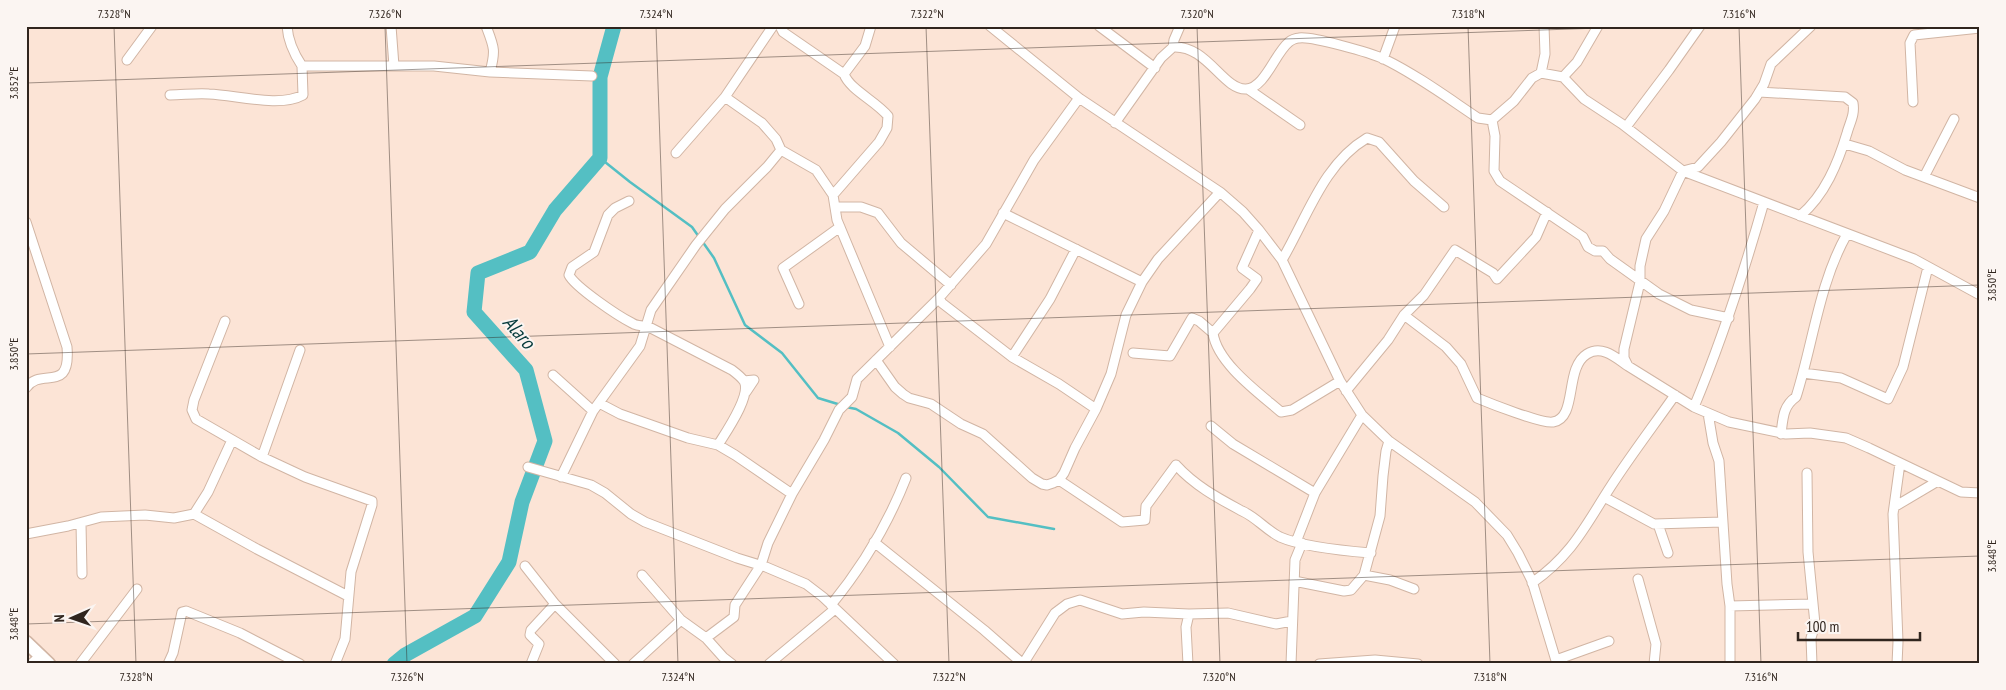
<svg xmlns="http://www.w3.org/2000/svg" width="2006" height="690" font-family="'PT Sans Narrow',sans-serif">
  <rect width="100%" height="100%" fill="#fce4d6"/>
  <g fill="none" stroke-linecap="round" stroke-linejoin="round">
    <path stroke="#54bfc3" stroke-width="2.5" d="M600,158L630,182L692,227L699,237
      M702,241L714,258L745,325L782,353L818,398L841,405
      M846,407L856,409L898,433L939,467L988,517L1054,529"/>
    <path stroke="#54bfc3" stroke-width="15" d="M394,664L405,655L475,616L509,562L522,502L545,441L526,370L474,312L478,273L530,252L555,210L600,158V77L614,26"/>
    <g stroke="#d1b5a4" stroke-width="11">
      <path id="street" d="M287,26C288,42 294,54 302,66H434L490,72L592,76
        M391,26L394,66
        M486,26C494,47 496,50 490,72
        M773,26L725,97L762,123L776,139L781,150L816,170L833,195L837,220L890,347
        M780,26L783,32L844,74C850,90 876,101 888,116L887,128L879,142L833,195
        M990,26L1079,98L1220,192L1243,212L1259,230L1282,260L1340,381L1362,415L1389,441L1475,502L1507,535L1518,553L1532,581L1557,664
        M1099,26L1155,68
        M1811,26L1771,64L1764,84L1755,99L1721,142L1698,167L1683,171L1664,211L1646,239L1640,266V282L1624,349V358L1628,366L1694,407L1729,422L1786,434L1810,433L1846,438L1869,448L1961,492L1980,493
        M1173,47L1174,40L1180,26
        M1383,59L1395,26
        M127,60L152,26
        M1541,73L1545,54L1544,26
        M844,74L865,46L871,26
        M1563,77L1584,99L1622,124L1683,171L1914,259L1980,295
        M1248,89L1300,125
        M1759,92L1845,97L1853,103C1855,115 1850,122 1847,133C1838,163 1825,195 1800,216
        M170,95C183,95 196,93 209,94C236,95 280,108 303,95L302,66
        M1913,102L1910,43L1914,35L1980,28
        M1492,120L1495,136L1494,171L1500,181L1583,237L1588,247L1595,251H1603L1610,259L1659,294L1691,310L1729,318
        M1115,123L1161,58L1173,47C1207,45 1223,90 1246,89C1265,88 1275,53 1289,42C1291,40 1296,38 1299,38C1312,36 1371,53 1384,59C1417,75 1448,98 1478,118L1492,120L1514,101L1532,78L1541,73L1563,77L1577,62L1598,26
        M1626,127L1669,70L1700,26
        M1845,144L1869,151L1905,170L1980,198
        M676,153L725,97
        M1924,177L1954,119
        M629,201L615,208L608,215L594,252L572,267L569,275C575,287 618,316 632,323C636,326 642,326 647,326L732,370C736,373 741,377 744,381C752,395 726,432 718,445
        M836,207H861L878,213L901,243L951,285
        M1003,213L1142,282
        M26,222L67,347C71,395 41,366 26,388
        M1259,230L1242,268L1257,279L1250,289L1213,333C1217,363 1259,393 1281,412L1292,410L1340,381
        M1282,260C1307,218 1323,164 1367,138L1379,142L1414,181L1444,207
        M939,298L942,303L1012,357L1059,384L1096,409
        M799,304L783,268L840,227
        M1404,315L1446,347L1461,364L1477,398C1489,403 1542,424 1553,422C1578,418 1564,368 1587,354C1602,345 1615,357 1628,366
        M225,321L194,400L192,410L196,419L262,457L305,477L372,501V505L351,572L345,639L335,664
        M1133,353L1170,356L1192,318L1199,321L1213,333
        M1012,357L1050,299L1076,249
        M876,360L895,387L903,394L909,398L931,404L961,424L983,434L1032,478L1042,484L1047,485L1053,483L1059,480L1064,473L1075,448L1096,409L1111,374L1126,315L1142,282L1158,259L1220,192
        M1803,373L1841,378L1888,399L1903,367L1928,267
        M553,375L593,411
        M744,381L754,380L746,392
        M1346,391L1388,340L1404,315L1424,295L1455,250L1493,273L1497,279L1536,237L1547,212
        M599,403L620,414L688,438L718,445L735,455L792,494
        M1694,407C1722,340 1744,272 1764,202
        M1708,413L1713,443L1719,461L1727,584L1730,606V664
        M1211,426L1233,444L1315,493
        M1781,434C1783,418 1783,406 1796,397C1813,344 1819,283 1847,234
        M262,457L300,350
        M528,467L591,485L605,493L631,514L645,522L737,558L766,567L806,584L823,597L894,664
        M1807,473L1808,552L1815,624L1811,638L1812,664
        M561,477L593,411L640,346L651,310L696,245L725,209L767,167L781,150
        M1059,480L1122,522L1145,520L1146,506L1176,465C1195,486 1218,498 1242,511C1256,517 1266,530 1280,537C1303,547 1346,551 1371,553
        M1604,497L1654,524L1722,522
        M1894,507L1938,481
        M194,514L257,549L348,596
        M81,523L82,574
        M1658,524L1668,553
        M26,534L68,526L101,517L145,515L174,518L194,514L208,492L232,440
        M874,542L984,630L1023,664
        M1296,542L1315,493L1362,415
        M525,566L555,604L615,664
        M642,575L681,620
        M1364,575L1390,580L1414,589
        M1638,579L1656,644L1654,664
        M1294,581L1344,591L1351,590L1364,575L1380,516L1383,476L1386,451L1389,441
        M1532,583C1573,554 1585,526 1611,486C1631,455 1654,425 1675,395
        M831,605C862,567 888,524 906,478
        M1730,606L1813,604
        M706,638L734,617L735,605L761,565L768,543L792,494L824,440L839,410L852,397L857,379L939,298L986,244L1034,160L1079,98
        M1556,660L1609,641
        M31,664L41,655
        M80,664L137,589
        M168,664L173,653L182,612L186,611L240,633L300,664
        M531,664L539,644L530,635L531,630L555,604
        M633,664L681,620L706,638L723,657L732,664
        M769,664L835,609
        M1023,664L1055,613L1067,604L1080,600L1122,614L1144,612L1189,614
        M1188,664L1186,627L1189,614L1228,613L1276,624L1292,621
        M1291,664L1295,560L1302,543
        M1319,664L1375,660L1418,664
        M1897,664L1898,642L1893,514L1900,463"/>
    </g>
    <g stroke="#d1b5a4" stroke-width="15">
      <path id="secondary" d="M26,642L49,664"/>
    </g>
    <use href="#street" stroke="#fff" stroke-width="9"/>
    <use href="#secondary" stroke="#fff" stroke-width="12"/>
  </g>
  <path fill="none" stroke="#30251e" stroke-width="1" stroke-opacity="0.45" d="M114,26L136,664M385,26L407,664M656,26L678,664M926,26L949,664M1197,26L1220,664M1468,26L1490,664M1739,26L1761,664M26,83L1657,26M26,354L1980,285M26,624L1980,556"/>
  <g text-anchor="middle" stroke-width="4" stroke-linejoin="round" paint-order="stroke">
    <g font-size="20" font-style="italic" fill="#063b3c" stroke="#fbf5f2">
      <text transform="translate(519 332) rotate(49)" y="7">Alaro</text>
    </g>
  </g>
  <rect width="2006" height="690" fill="none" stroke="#fbf5f2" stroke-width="55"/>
  <g transform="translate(72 618) rotate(268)" stroke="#fbf5f2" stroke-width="4" paint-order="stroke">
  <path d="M0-4L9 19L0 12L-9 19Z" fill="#30251e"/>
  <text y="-8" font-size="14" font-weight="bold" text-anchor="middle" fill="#30251e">N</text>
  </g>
  <path d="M1798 632v8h122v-8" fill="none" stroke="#30251e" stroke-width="2.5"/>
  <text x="1806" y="632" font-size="15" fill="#30251e" stroke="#fbf5f2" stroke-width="4" paint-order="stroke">100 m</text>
  <rect x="28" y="28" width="1950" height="634" fill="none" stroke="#30251e" stroke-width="2"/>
  <g font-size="12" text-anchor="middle" fill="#30251e">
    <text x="114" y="18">7.328°N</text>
    <text x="385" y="18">7.326°N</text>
    <text x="656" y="18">7.324°N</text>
    <text x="927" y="18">7.322°N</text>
    <text x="1197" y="18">7.320°N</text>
    <text x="1468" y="18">7.318°N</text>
    <text x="1739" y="18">7.316°N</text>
    <text transform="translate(14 83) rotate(-90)" y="4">3.852°E</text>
    <text transform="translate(1992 285) rotate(-90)" y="4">3.850°E</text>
    <text transform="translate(14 354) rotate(-90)" y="4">3.850°E</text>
    <text transform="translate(1992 556) rotate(-90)" y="4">3.848°E</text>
    <text transform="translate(14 624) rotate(-90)" y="4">3.848°E</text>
    <text x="136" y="681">7.328°N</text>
    <text x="407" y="681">7.326°N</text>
    <text x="678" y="681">7.324°N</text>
    <text x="949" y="681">7.322°N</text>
    <text x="1219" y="681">7.320°N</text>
    <text x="1490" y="681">7.318°N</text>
    <text x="1761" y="681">7.316°N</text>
  </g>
</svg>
